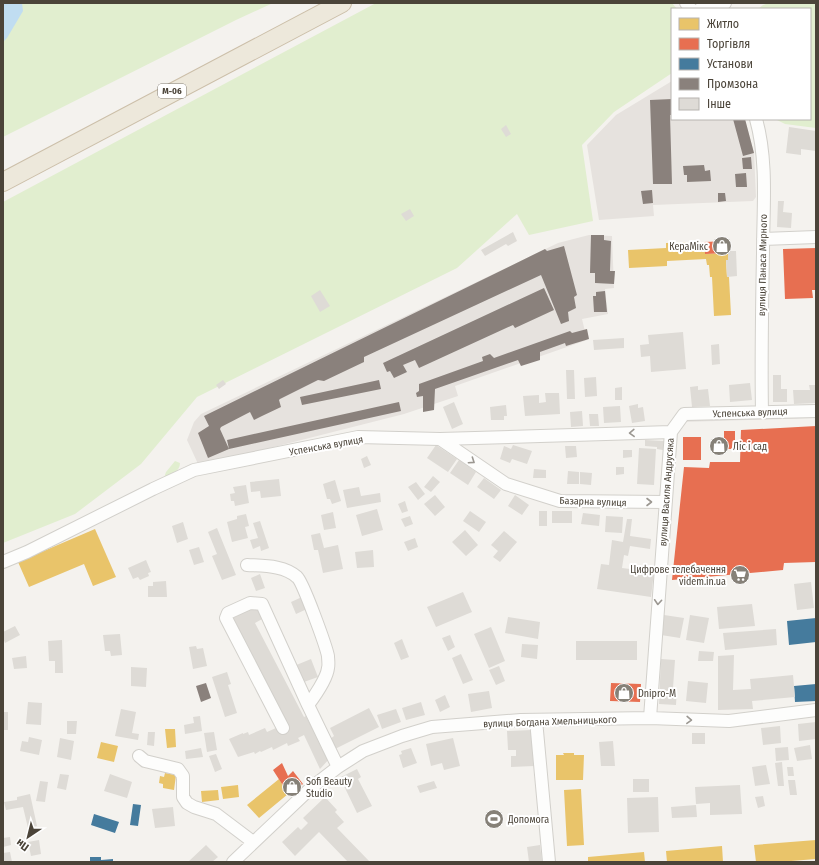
<svg xmlns="http://www.w3.org/2000/svg" width="819" height="865" font-family="'Fira Sans Condensed',sans-serif">
  <rect width="100%" height="100%" fill="#f4f2ee"/>
  <path fill="#e6e2de" d="M672,81V119H745L754,153L756,197L753,201L653,205L654,216L599,220L587,145L616,115Z
    M589,235L612,236L614,288L605,289L608,314L582,319L587,340L455,386L458,396L404,414L199,466L187,440L194,422L201,414L558,243Z"/>
  <path fill="#e1eecf" d="M3,3H273L236,20L3,137Z
    M376,3H672L677,9H672V73L614,112L582,145L593,221L529,235L517,214L457,268L197,397L141,464L75,514L3,543V202Z
    M769,3H816V128L785,124L775,119H810V9H758L763,5Z
    M175,461L180,463C180,472 171,474 164,478L166,472Z"/>
  <path fill="#e6e3df" d="M816,411V418L684,422V414Z"/>
  <path fill="#c0ddf1" d="M3,3H22L23,11L7,38L3,42Z"/>
  <path fill="#e9c46a" d="M704,242L705,254L728,253V260H726L727,277H729L731,315L714,316L712,277H710L709,265H707L706,259L667,261V266L629,268L628,250L666,248V243Z
    M95,529L116,577L93,586L84,564L29,587L18,562Z
    M165,729H175L176,747L167,748Z
    M101,742L118,746L114,762L97,758Z
    M563,753H574V755H584L583,780H556V755H564Z
    M165,773L176,775L174,790L163,788V784L159,783L160,776L164,777Z
    M279,779L288,794L259,818L247,805Z
    M238,785L239,797L223,799L221,787Z
    M581,789L584,845L567,846L564,790Z
    M218,790L219,800L202,802L201,791Z
    M816,840V859L779,862H756L754,845Z
    M722,846L723,862H667L666,851Z
    M644,852L645,862H588V857Z"/>
  <path fill="#e76f51" d="M728,241V253L705,254L704,242Z
    M816,248V290H812L813,298L785,299L783,249Z
    M816,426V562L784,563L783,570L672,580L684,467L709,468L710,462H740L741,430Z
    M724,431H735V449H724Z
    M683,437H701V460H683Z
    M611,683L641,684L640,702L610,701Z
    M282,763L288,776L293,771L303,784L289,795L273,770Z"/>
  <path fill="#457b9d" d="M816,618V642L789,645L787,621Z
    M816,684V701L795,702L794,686Z
    M133,804L141,805L138,826L130,825Z
    M94,814L119,822L115,833L91,825Z
    M90,857H101V860L113,859V862H90Z"/>
  <path fill="#8a817c" d="M672,99V115H670L672,184H653L650,100Z
    M733,119H745L754,153L743,156Z
    M751,157L752,169H743L742,158Z
    M704,165L705,171L710,170L711,181L687,182V175H684L683,166Z
    M746,173L747,187H736L735,174Z
    M652,190L653,203L643,204L641,191Z
    M718,193H725L726,201L718,202Z
    M591,235H604V240L611,241L610,271H615L614,284L595,283V273H590Z
    M564,246L577,295L574,297L576,308L568,312L569,321L561,324L541,275L364,357V362L324,381L318,380L280,399L279,400L281,407L262,416L254,420L250,412L221,427L220,429L229,449L208,458L198,433L209,426L204,416L543,250L545,249L547,251Z
    M544,288L554,310L515,328L513,325L419,368L415,360L403,365L407,372L394,378L390,371L387,372L383,363Z
    M605,291L607,312H594L593,296H596V292Z
    M587,329L589,339L566,346L565,343L540,352V360L521,366L518,360L435,389L434,410L423,412V396L417,397L416,393L419,391V384L483,361L482,357L490,354L494,358L570,331L572,333Z
    M379,380L381,389L302,405L300,397Z
    M399,402L401,411L229,449L227,440Z
    M206,683L211,698L201,702L196,686Z"/>
  <path fill="#dedbd6" d="M506,125L511,134L506,137L501,129Z
    M789,127L816,131V151L801,149V155L786,153Z
    M778,201H784L783,212L792,213L791,228L777,227Z
    M410,209L414,216L406,221L401,214Z
    M513,232L517,241L508,246L506,244L485,256L481,250Z
    M728,251H736L737,276L727,277L726,260H728Z
    M320,290L330,306L320,312L311,296Z
    M683,332L686,369L651,372L650,356L641,357L640,345L649,344L648,335Z
    M624,338V348L594,350L593,340Z
    M719,344L720,364L712,365L711,345Z
    M566,370H574L575,399H567Z
    M773,375H781V389H787V402H773Z
    M596,377L597,396L585,397L584,378Z
    M223,380L226,384L219,389L216,385Z
    M750,383L752,400L730,402L729,385Z
    M809,385H816V403L794,404L793,390H810Z
    M698,386V390L708,389L710,406L692,407L690,387Z
    M622,387V400H615V388Z
    M545,393H559L560,414L525,416L523,396L539,395V403L546,402Z
    M454,402L463,424L452,429L443,407Z
    M638,404V408L643,407L645,421L632,423L629,406Z
    M506,405L507,416H504V420H491L490,407Z
    M620,406L621,422L604,423L603,407Z
    M582,411L583,426L571,427L570,412Z
    M589,414H598L599,426H590Z
    M645,440L664,441L663,450L657,449V447L645,446Z
    M436,445L457,459L448,472L427,458Z
    M513,445L532,451L527,464L512,459L510,463L500,459L504,446L511,449Z
    M565,446H576L577,457L566,458Z
    M639,448L656,449L654,485L637,484Z
    M623,450H632V457L623,458Z
    M367,456L371,465L364,468L361,459Z
    M459,460L476,472L468,485L450,473Z
    M616,467H624V474L616,475Z
    M534,469L546,470V478H533Z
    M568,471L579,472V484H567Z
    M580,472L592,473L591,485L580,484Z
    M433,476L440,482L431,492L424,487Z
    M484,478L501,490L494,499L477,487Z
    M279,479L281,496L261,498L260,491L251,492L250,482Z
    M335,480L341,501L332,504L330,499H327L323,484Z
    M416,482L425,494L418,500L408,487Z
    M246,485L249,503L235,506L234,501H231L230,494L235,493L233,487Z
    M359,487L361,496L380,493L381,502L347,508L343,490Z
    M435,495L445,507L435,516L424,504Z
    M515,495L529,505L522,515L508,506Z
    M405,501L408,511L402,513L398,504Z
    M377,509L383,530L362,536L356,515Z
    M470,511L486,522L479,532L463,521Z
    M539,511H547V526H539Z
    M552,511H572V523H552Z
    M333,512L336,528L324,530L321,515Z
    M583,513L600,515L599,526L581,524Z
    M246,514L249,526L245,527L248,538L232,542L227,522L237,519V516Z
    M410,516L413,524L405,527L401,519Z
    M606,516L623,517L622,533L605,532Z
    M627,519H632L630,536L651,539L650,549L630,546L628,556L624,555L622,568L654,572L651,597L597,589L601,564L609,565L612,540L623,542Z
    M260,521L269,548L261,551L260,546L253,549L250,540L258,538L253,523Z
    M183,522L188,539L177,543L172,526Z
    M217,528L236,575L222,580L212,556L217,554L208,532Z
    M465,530L478,545L466,556L452,542Z
    M504,531L517,542L500,562L493,557L498,551L491,545Z
    M320,533L324,548L338,545L343,569L323,573L318,550H314L311,535Z
    M415,538L418,547L408,551L404,542Z
    M199,547L204,562L194,565L189,550Z
    M373,550L374,567L357,568L355,552Z
    M146,560L151,572L148,573L149,576L140,580L138,577L133,579L128,568Z
    M260,574L265,588L256,591L251,578Z
    M166,581L167,597H148V586H153V582Z
    M811,582L814,608L797,610L794,584Z
    M463,592L472,612L436,627L427,607Z
    M302,597L307,609L296,614L291,602Z
    M752,604L755,626L719,629L717,607Z
    M258,605L264,618L255,623L304,717L306,716L322,749L325,748L330,758L320,769L304,735L298,738L300,741L288,746L287,743L273,750L272,747L261,752L260,751L255,754L254,752L238,757L229,739L243,733V734L248,732L249,735L265,728L267,732L276,728L277,730L286,726L231,619Z
    M664,615L684,618L680,638L661,635Z
    M690,615L709,618L704,643L686,640Z
    M508,617L540,622L538,639L505,633Z
    M15,626L20,635L5,643L3,638V632Z
    M491,627L505,661L489,668L474,634Z
    M776,629L777,645L725,650L723,633Z
    M120,634L122,655L111,656L110,651H105L103,635Z
    M450,635L455,647L448,651L442,638Z
    M402,639L409,657L401,660L394,643Z
    M62,640L63,673H55V661H49L48,641Z
    M576,641H637V660H576Z
    M522,644L538,645L537,659L521,657Z
    M196,646L197,649L203,648L207,666L193,669L189,647Z
    M699,651L714,652L713,661H698Z
    M461,654L473,680L463,684L452,658Z
    M734,655L733,690L751,689L750,679L793,675L795,697L752,701L753,709L718,710V656Z
    M26,656L27,668L14,669L12,658Z
    M311,659L318,677L301,683L294,666Z
    M661,659L675,660L673,688H677L676,705L659,704Z
    M499,666L505,681L496,685L489,670Z
    M131,667L147,668L146,687L131,686Z
    M227,672L231,684L228,685L237,713L225,717L212,677Z
    M688,681L708,683L706,703L686,701Z
    M489,691L492,708L471,712L468,694Z
    M445,695L450,707L440,712L435,700Z
    M28,702L42,703L41,725L26,724Z
    M421,702L425,715L406,720L402,708Z
    M369,708L379,727L335,749L330,739L334,736L330,728Z
    M121,709L136,712L132,733L139,734L138,740L115,736Z
    M396,709L401,722L382,729L377,715Z
    M3,712H8V730H3Z
    M200,716L202,731L185,734L184,725L194,723L193,717Z
    M67,721H77L76,734H67Z
    M816,722V739L799,741L798,724Z
    M780,726L781,743L763,745L761,728Z
    M532,730L534,766L511,767V756H516V750H508L507,731Z
    M148,732H155L154,746L147,745Z
    M214,732L217,750L207,752L204,733Z
    M692,733H705V744H692Z
    M29,737L42,740L39,755L20,751L22,741L28,742Z
    M60,738L74,741L71,760L57,757Z
    M453,738L460,766L444,770L442,763L431,766L426,744Z
    M613,741L615,766H601L599,742Z
    M810,745L812,759L797,761L794,748Z
    M788,747L789,760L776,761L775,748Z
    M201,748L203,757L186,759L185,751Z
    M411,748L417,763L403,768L399,755L402,754L401,751Z
    M216,754L222,769L215,772L209,756Z
    M782,762L784,786H778L775,763Z
    M766,765L770,784L755,786L752,767Z
    M787,767H793L794,776H788Z
    M357,769L361,777L358,779L372,806L357,813L344,786L341,787L337,779Z
    M60,774L69,775L66,790L57,788Z
    M110,774L132,782L127,798L104,791Z
    M633,779H649V792H633Z
    M788,780H795L797,795H790Z
    M40,781L48,782L45,802L36,801Z
    M434,781L437,788L420,793L417,786Z
    M740,785L742,814L710,815V803L696,804L695,787Z
    M30,794L37,826L28,828L23,807L6,810L4,802L17,800V797Z
    M763,796L765,806L758,808L755,797Z
    M325,797L337,810L335,812L344,822L337,828L370,862H348L319,832L295,856L282,842L298,827L301,830L308,823L303,818Z
    M658,797L659,832L628,833L627,798Z
    M696,805L697,817L672,818L671,807Z
    M173,807L175,826L155,828L152,809Z
    M10,837L11,845L3,847V838Z
    M39,840L41,854L31,856L28,842Z
    M206,845L218,857L212,862H188Z
    M540,845L542,861L529,862L527,847Z
    M10,852L12,862H3V853Z"/>
  <g fill="none" stroke-linecap="round" stroke-linejoin="round">
    <g stroke="#d2d0cb" stroke-width="14">
      <path id="minor" d="M686,3L691,9
        M700,9L725,3
        M756,119C768,162 763,209 763,253C762,306 761,359 762,412
        M763,239L816,237
        M440,439L506,484L560,501L665,502
        M3,562L27,552L153,489L194,470L358,437L440,439L671,432
        M247,565C263,566 284,565 297,577C303,582 326,646 328,656C328,659 329,665 328,668C327,678 314,697 308,705L338,767
        M650,718L671,432L684,414L816,411
        M536,720L549,862
        M283,728L226,618L228,613L250,603L262,604L308,705
        M139,756L145,761L178,769L183,776V797L187,803L194,807L216,814L253,842
        M233,862L312,787L338,767L363,751L402,736L432,727L521,720L650,718L729,721L816,710"/>
    </g>
    <g stroke="#ccbfa9" stroke-width="20">
      <path id="highway" d="M3,182L342,3"/>
    </g>
    <use href="#minor" stroke="#fdfdfc" stroke-width="12"/>
    <use href="#highway" stroke="#ede8db" stroke-width="18"/>
  </g>
  <defs><path id="oneway-chevron" d="M-2-3.5L2.5 0L-2 3.5" fill="none" stroke-width="1.6" stroke-linecap="round" stroke-linejoin="round"/></defs>
  <g stroke="#9b9791">
    <use href="#oneway-chevron" transform="translate(632 433) rotate(178)"/>
    <use href="#oneway-chevron" transform="translate(472 461) rotate(34)"/>
    <use href="#oneway-chevron" transform="translate(649 502)"/>
    <use href="#oneway-chevron" transform="translate(658 602) rotate(94)"/>
    <use href="#oneway-chevron" transform="translate(689 720) rotate(2)"/>
  </g>
  <defs>
    <g id="shop-disc" transform="scale(1)"><circle r="9.5" fill="#868178" stroke="#fff"/><path d="M-5-2.5h2.3a2.7 3.5 0 0 1 5.4 0H5L5.5 6h-11ZM-1.5-2.5h3a1.5 2.3 0 0 0-3 0Z" fill="#fff"/></g>
    <g id="supermarket-disc" transform="scale(1)"><circle r="9.5" fill="#868178" stroke="#fff"/><path d="M-6-5.5h2.5l.6 2H6L4.5 2H-2.5L-4.4-4H-6ZM-1.5 3.2a1.3 1.3 0 1 0 .1 0ZM3 3.2a1.3 1.3 0 1 0 .1 0Z" fill="#fff"/></g>
    <g id="stadium-disc" transform="scale(1)"><circle r="9.5" fill="#868178" stroke="#fff"/><path d="M0-5a6.5 5 0 1 0 0 10a6.5 5 0 1 0 0-10ZM-3.5-1.8h7v3.6h-7Z" fill="#fff"/></g>
  </defs>
  <g fill-rule="evenodd">
    <use href="#shop-disc" x="722" y="246"/>
    <use href="#shop-disc" x="719" y="446"/>
    <use href="#supermarket-disc" x="740" y="575"/>
    <use href="#shop-disc" x="624" y="693"/>
    <use href="#shop-disc" x="292" y="787"/>
    <use href="#stadium-disc" x="494" y="819"/>
  </g>
  <g text-anchor="middle" stroke-width="4" stroke-linejoin="round" paint-order="stroke">
    <rect fill="#fff" stroke="#817c74" stroke-width="1" x="158" y="84" width="28" height="14" rx="3"/>
    <g font-size="9" font-weight="bold" fill="#4b4439">
      <text x="172" y="94">М-06</text>
    </g>
    <g font-size="10" fill="#4b4439" stroke="#fff" text-anchor="start">
      <text x="708" y="250" text-anchor="end">КераМікс</text>
      <text x="733" y="450">Ліс і сад</text>
      <text x="726" y="573" text-anchor="end">Цифрове телебачення<tspan x="726" dy="12">videm.in.ua</tspan></text>
      <text x="638" y="697">Dnipro-M</text>
      <text x="306" y="785">Sofi Beauty<tspan x="306" dy="12">Studio</tspan></text>
      <text x="508" y="823">Допомога</text>
    </g>
    <g font-size="10" fill="#4b4439" stroke="#fff">
      <text transform="translate(762 265) rotate(-89)" y="4">вулиця Панаса Мирного</text>
      <text transform="translate(750 412) rotate(-2)" y="4">Успенська вулиця</text>
      <text transform="translate(326 445) rotate(-10)" y="4">Успенська вулиця</text>
      <text transform="translate(666 492) rotate(-86)" y="4">вулиця Василя Андрусяка</text>
      <text transform="translate(593 501) rotate(2)" y="4">Базарна вулиця</text>
      <text transform="translate(550 721) rotate(-2)" y="4">вулиця Богдана Хмельницького</text>
    </g>
  </g>
  <rect width="819" height="865" fill="none" stroke="#4b4439" stroke-width="8"/>
  <rect x="671" y="8" width="140" height="112" fill="#ffffff" stroke="#b7b4b0"/>
  <rect x="679" y="18" width="20" height="12" fill="#e9c46a" stroke="#b7b4b0"/>
  <text x="707" y="28" font-size="12" fill="#4b4439">Житло</text>
  <rect x="679" y="38" width="20" height="12" fill="#e76f51" stroke="#b7b4b0"/>
  <text x="707" y="48" font-size="12" fill="#4b4439">Торгівля</text>
  <rect x="679" y="58" width="20" height="12" fill="#457b9d" stroke="#b7b4b0"/>
  <text x="707" y="68" font-size="12" fill="#4b4439">Установи</text>
  <rect x="679" y="78" width="20" height="12" fill="#8a817c" stroke="#b7b4b0"/>
  <text x="707" y="88" font-size="12" fill="#4b4439">Промзона</text>
  <rect x="679" y="98" width="20" height="12" fill="#dedbd6" stroke="#b7b4b0"/>
  <text x="707" y="108" font-size="12" fill="#4b4439">Інше</text>
  <g transform="translate(28 837) rotate(215)" stroke="#ffffff" stroke-width="3" paint-order="stroke">
  <path d="M0-3L7 15L0 10L-7 15Z" fill="#4b4439"/>
  <text y="-6" font-size="11" font-weight="bold" text-anchor="middle" fill="#4b4439">Пн</text>
  </g>
</svg>
